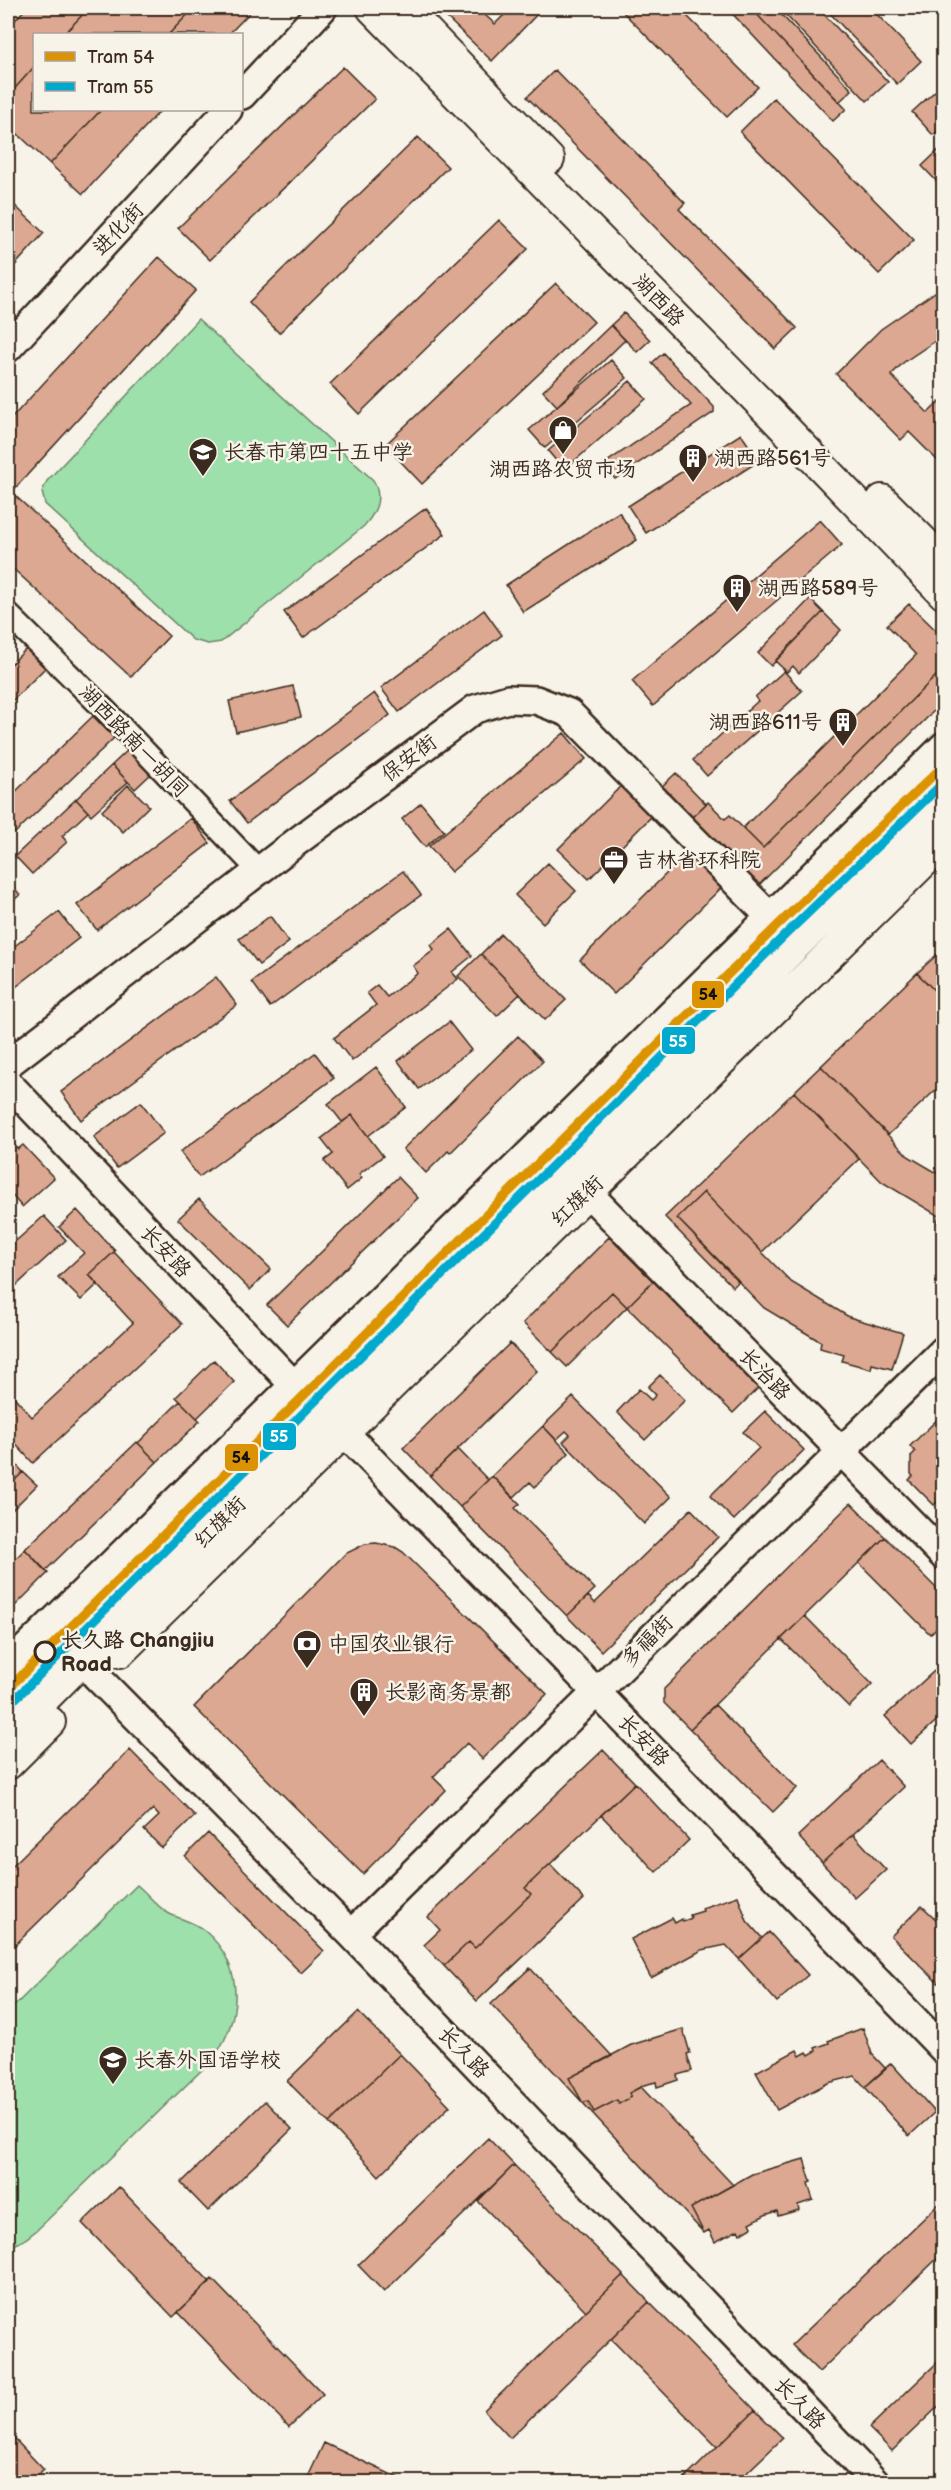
<svg xmlns="http://www.w3.org/2000/svg" width="951" height="2490" font-family="'Balsamiq Sans','LXGW WenKai TC',sans-serif">
  <rect width="100%" height="100%" fill="#f7f3e8"/>
  <filter id="ink" filterUnits="userSpaceOnUse"><feTurbulence type="fractalNoise" baseFrequency=".0167" numOctaves="2"/><feDisplacementMap in="SourceGraphic" scale="12" xChannelSelector="R" yChannelSelector="G"/><feConvolveMatrix kernelMatrix="1 2 1 2 8 2 1 2 1" color-interpolation-filters="sRGB"/></filter>
  <g filter="url(#ink)">
    <path fill="#9de0ac" stroke="#6c8565" stroke-width="1.5" d="M198,319L373,480C383,497 377,512 364,526L221,642L208,644L193,640L45,504L42,492L47,481Z
      M137,1885C147,1893 157,1907 168,1913C181,1920 193,1921 205,1931C247,1967 242,2025 209,2063L37,2230L24,2240L8,2248V2012Z"/>
    <path fill="#dca891" stroke="#3b2a1e" stroke-width="1.5" d="M26,8H89L64,34H34V67L8,96V28Z
      M89,8H194L169,34H64Z
      M194,8H254L229,34H169Z
      M447,8H477L495,24L511,8H543L492,61L442,13Z
      M619,8H679L758,87L727,117Z
      M727,8H751L846,109L833,121Z
      M751,8H775L852,90L839,102Z
      M779,8H818L888,82L867,101Z
      M825,8H871L921,61L897,84Z
      M34,67V110H101L50,164L8,125V96Z
      M343,67L375,99L210,260L178,228Z
      M555,70L685,203L679,209L797,328L775,349L527,97Z
      M944,83V126L933,135L912,112Z
      M774,98L914,240L879,274L740,132Z
      M101,110H161L83,194L50,164Z
      M418,137L448,167L279,333L249,302Z
      M944,145V189L922,166Z
      M13,204L44,233L8,273V210Z
      M499,220L528,249L359,414L330,384Z
      M159,257L196,290L8,496V422Z
      M556,283L594,322L422,484L385,445Z
      M944,286V335L904,362L891,375L928,413L939,402L944,407V462L941,464L909,432L901,440L836,374L881,329Z
      M624,313L650,340L637,352L611,325Z
      M611,325L625,340L557,406L543,391Z
      M663,353L714,407V412L615,479L604,464L691,405L652,363Z
      M611,360L627,378L545,448L529,430Z
      M630,381L646,399L564,470L548,451Z
      M741,434L759,461L646,533L628,506Z
      M11,492L169,636L131,677L8,564V496Z
      M426,508L445,534L303,638L284,612Z
      M619,512L637,540L523,612L506,585Z
      M820,520L842,545L653,706L632,681Z
      M810,599L823,612L771,666L758,653Z
      M909,604L944,638V668L763,848L743,828L916,655L887,625Z
      M484,610L502,635L399,712L381,688Z
      M823,612L841,630L799,673L793,666L787,672L775,661Z
      M26,649L45,668L8,705V667Z
      M944,668V701L758,886L690,819L708,802L725,819L730,815L763,848Z
      M784,671L802,691L707,776L693,760L758,701L755,697Z
      M293,686L301,717L236,732L229,701Z
      M374,693L390,715L247,823L230,801Z
      M93,716L114,738L15,833L8,825V799Z
      M564,733L586,759L451,872L429,846Z
      M128,750L151,774L135,789L112,765Z
      M112,765L128,782L91,815L76,799Z
      M676,773L706,804L690,819L660,788Z
      M128,785L149,806L123,832L102,811Z
      M621,786L652,816L589,879L558,849Z
      M76,799L88,812L62,836L67,842L32,874L15,856Z
      M421,803L444,831L425,847L402,819Z
      M191,818L210,843L97,930L77,905Z
      M688,852L723,886L614,994L580,960Z
      M548,863L576,891L543,923L515,895Z
      M403,871L421,895L270,1007L252,982Z
      M10,882L20,895L8,904V884Z
      M59,912L79,938L8,993V951Z
      M270,916L289,942L259,965L239,939Z
      M451,929L472,956L452,972L458,979L352,1061L334,1038L376,1005L367,993L377,985L387,997L418,973L413,966L434,950L431,945Z
      M501,934L566,1000L545,1020L481,954Z
      M943,949H944V1000L917,973Z
      M481,954L520,994L497,1016L458,976Z
      M917,973L944,1000V1082L888,1135L821,1066Z
      M216,977L237,1005L81,1120L61,1092Z
      M449,1022L471,1050L419,1089L398,1061Z
      M518,1036L543,1061L450,1153L448,1151L426,1173L403,1149Z
      M315,1053L334,1078L199,1177L180,1152Z
      M821,1066L908,1156L944,1177V1224L937,1222L939,1216L882,1182L794,1092Z
      M376,1067L406,1107L368,1136L352,1115L342,1122L328,1104Z
      M794,1092L859,1159L762,1252L704,1192L677,1218L739,1281L733,1287L665,1217Z
      M141,1102L164,1133L117,1168L94,1137Z
      M352,1115L383,1156L359,1174L362,1178L347,1190L324,1161L333,1154L321,1139Z
      M8,1138L18,1149L23,1145L54,1178L22,1207L8,1191Z
      M398,1177L418,1198L287,1325L267,1305Z
      M704,1192L791,1282L849,1317L903,1333L892,1369L872,1364L871,1369L842,1361L844,1355L820,1348L821,1342L764,1308L677,1218Z
      M199,1199L271,1269L250,1290L178,1219Z
      M77,1210L115,1251L89,1275L98,1284L81,1300L58,1277L84,1253L59,1227Z
      M44,1216L66,1240L8,1293V1248Z
      M609,1237L653,1281L627,1307L612,1292L552,1352L523,1323Z
      M114,1252L182,1324L33,1463L8,1436V1390L32,1417L133,1323L89,1275Z
      M653,1281L759,1387L733,1413L627,1307Z
      M612,1292L627,1307L567,1367L552,1352Z
      M510,1343L537,1371L430,1476L403,1448Z
      M214,1360L234,1382L197,1418L176,1397Z
      M660,1375L685,1400L645,1440L617,1412L639,1389L651,1400L656,1395L648,1387Z
      M573,1397L671,1497L644,1524L563,1442L570,1435L566,1431L556,1440L543,1426Z
      M180,1401L200,1421L157,1462L138,1443Z
      M765,1411L804,1450L734,1520L710,1496L759,1448L743,1432Z
      M944,1413V1496L934,1505L909,1480L913,1476L911,1474V1456L915,1452L910,1446Z
      M543,1426L569,1453L535,1487L530,1482L513,1498L492,1476Z
      M137,1442L157,1462L45,1571L25,1549Z
      M458,1449L488,1480L460,1507L430,1476Z
      M8,1456L23,1472L8,1487Z
      M23,1472L37,1485L8,1514V1487Z
      M492,1476L520,1504L515,1508L595,1589L567,1616L460,1507Z
      M851,1503L885,1537L690,1729L664,1703V1689Z
      M691,1509L718,1537L601,1651L567,1616L588,1596L595,1603Z
      M885,1537L944,1596V1621L930,1634L859,1563Z
      M376,1543L395,1547L403,1552L547,1694L482,1759L467,1743L433,1777L446,1790L363,1874L194,1707L345,1554L365,1544Z
      M25,1549L48,1573L13,1608L8,1602V1566Z
      M8,1602L15,1610L8,1617Z
      M805,1616L872,1684L849,1707L781,1639Z
      M944,1662V1714L911,1744L885,1716Z
      M715,1705L797,1788L773,1812L690,1729Z
      M130,1750L195,1816L162,1848L144,1830L159,1816L153,1809L8,1952V1870Z
      M603,1750L635,1783L525,1888L531,1894L475,1948L469,1942L444,1966L424,1945L440,1930L428,1917Z
      M879,1760L904,1787L822,1863L798,1836Z
      M635,1783L689,1840L656,1872L601,1815Z
      M208,1833L324,1951L301,1973L185,1856Z
      M853,1834L886,1870L855,1898L822,1863Z
      M550,1864L584,1899L477,2001L444,1966L469,1942L475,1948L531,1894L525,1888Z
      M738,1896L747,1921L762,1938L739,1959L726,1945L702,1950L651,1978L631,1939L672,1918L675,1923L682,1919L683,1922L691,1918L690,1915L703,1911L702,1908Z
      M922,1906L944,1927V1989L891,1936Z
      M769,1932L808,1975L777,2002L739,1959Z
      M530,1968L612,2056L569,2078L583,2103L491,2004Z
      M358,2012L400,2054L329,2123L287,2081Z
      M863,2028L872,2054L886,2069L865,2087L855,2076L828,2083L777,2110L756,2072L797,2050L800,2056L807,2052L809,2055L816,2051L815,2048L829,2043L828,2041Z
      M683,2029L690,2053L687,2054L692,2071L677,2075L678,2080L657,2087L656,2082L644,2085L629,2093L631,2097L619,2104L617,2100L594,2112L588,2101L583,2103L569,2078L631,2045Z
      M400,2054L450,2106L379,2176L329,2123Z
      M891,2063L935,2112L909,2136L865,2087Z
      M641,2087L733,2185L691,2208L704,2233L583,2103L588,2101L594,2112L617,2100L619,2104L631,2097L629,2093Z
      M265,2101L292,2129L208,2211L181,2183Z
      M944,2121V2144L935,2135L943,2127L940,2124Z
      M488,2138L514,2165L384,2292L358,2265Z
      M804,2159L811,2182L808,2183L813,2200L798,2205L799,2210L778,2216L777,2211L765,2215L750,2223L752,2227L740,2234L738,2230L715,2242L709,2230L704,2233L691,2208L752,2174Z
      M514,2165L623,2275L586,2311L478,2201Z
      M119,2187L210,2282L173,2317L82,2223Z
      M944,2199V2252L819,2372L792,2345Z
      M623,2275L649,2302L510,2438L484,2410Z
      M212,2279L323,2394L289,2427L178,2312Z
      M649,2302L755,2410L717,2447L611,2339Z
      M944,2356V2401L892,2451L869,2428Z
      M755,2410L783,2438L737,2482H681Z
      M8,2432L44,2470L31,2482H8Z
      M324,2443L407,2482H320L308,2477Z"/>
    <g fill="none" stroke-linecap="round" stroke-linejoin="round">
      <g stroke="#3b2a1e" stroke-width="26">
        <path id="minor" d="M8,614L107,712L259,871"/>
      </g>
      <g stroke="#3b2a1e" stroke-width="32">
        <path id="tertiary" d="M242,95L323,8
          M8,348L228,110
          M8,1064L295,843L475,709L508,699L536,700L569,713L797,944
          M8,1083L324,1417
          M587,1192L944,1556
          M343,1431L944,2050
          M51,1624L96,1676L351,1934L875,2482
          M8,1666L944,746
          M351,1934L944,1350"/>
      </g>
      <g stroke="#3b2a1e" stroke-width="34">
        <path id="secondary" d="M372,8L772,415L944,594
          M404,8L549,159
          M882,500L944,562
          M120,1652L944,842
          M8,1735L797,944L944,803
          M8,1764L50,1722"/>
      </g>
      <use href="#minor" stroke="#f7f3e8" stroke-width="21"/>
      <use href="#tertiary" stroke="#f7f3e8" stroke-width="27"/>
      <use href="#secondary" stroke="#f7f3e8" stroke-width="30"/>
      <path stroke="#3b2a1e" stroke-width="1.5" d="M8,1712L786,935L944,782"/>
      <g stroke="#f7f3e8" stroke-width="14">
        <path id="tram-1" d="M8,1689L777,926L944,765"/>
      </g>
      <g stroke="#f7f3e8" stroke-width="14">
        <path id="tram-2" d="M16,1698L785,935L944,782"/>
      </g>
      <use href="#tram-1" stroke="#db9304" stroke-width="9"/>
      <use href="#tram-2" stroke="#00a9ce" stroke-width="9"/>
    </g>
  </g>
  <defs>
    <g id="shop-pin" transform="scale(1.5)"><path d="M0 17L-7.5 6A9.5 9.5 0 1 1 7.5 6Z" fill="#3b2a1e" stroke="#f7f3e8"/><path d="M-5-2.5h2.3a2.7 3.5 0 0 1 5.4 0H5L5.5 6h-11ZM-1.5-2.5h3a1.5 2.3 0 0 0-3 0Z" fill="#fff"/></g>
    <g id="school-pin" transform="scale(1.5)"><path d="M0 17L-7.5 6A9.5 9.5 0 1 1 7.5 6Z" fill="#3b2a1e" stroke="#f7f3e8"/><path d="M0-5L7-2L0 1L-7-2ZM-4 1L0 2.5L4 1V4Q0 6-4 4Z" fill="#fff"/></g>
    <g id="building-pin" transform="scale(1.5)"><path d="M0 17L-7.5 6A9.5 9.5 0 1 1 7.5 6Z" fill="#3b2a1e" stroke="#f7f3e8"/><path d="M-4-6H4V6H1V3H-1V6H-4ZM-2.5-4.3h1.7v1.8h-1.7ZM.8-4.3h1.7v1.8H.8ZM-2.5-1h1.7V.8h-1.7ZM.8-1h1.7V.8H.8Z" fill="#fff"/></g>
    <g id="office-pin" transform="scale(1.5)"><path d="M0 17L-7.5 6A9.5 9.5 0 1 1 7.5 6Z" fill="#3b2a1e" stroke="#f7f3e8"/><path d="M-6-3h4V-5.5h4V-3h4V5H-6ZM-1-4.5V-3h2v-1.5ZM-6 0V1H6V0Z" fill="#fff"/></g>
    <g id="bank-pin" transform="scale(1.5)"><path d="M0 17L-7.5 6A9.5 9.5 0 1 1 7.5 6Z" fill="#3b2a1e" stroke="#f7f3e8"/><path d="M-6-4H6V4H-6ZM0-2.3a2.3 2.3 0 1 0 0 4.6a2.3 2.3 0 1 0 0-4.6Z" fill="#fff"/></g>
  </defs>
  <g fill-rule="evenodd">
    <use href="#shop-pin" x="563" y="430"/>
    <use href="#school-pin" x="203" y="452"/>
    <use href="#building-pin" x="693" y="458"/>
    <use href="#building-pin" x="737" y="588"/>
    <use href="#building-pin" x="843" y="722"/>
    <use href="#office-pin" x="614" y="860"/>
    <use href="#bank-pin" x="307" y="1644"/>
    <use href="#building-pin" x="364" y="1692"/>
    <use href="#school-pin" x="113" y="2060"/>
  </g>
  <circle fill="#f7f3e8" stroke="#3b2a1e" stroke-width="3" cx="45" cy="1652" r="10"/>
  <g text-anchor="middle" stroke-width="5" stroke-linejoin="round" paint-order="stroke">
    <g font-size="21" fill="#3b2a1e" stroke="#f7f3e8">
      <text transform="translate(118 229) rotate(-47)" y="7">进化街</text>
      <text transform="translate(659 300) rotate(46)" y="7">湖西路</text>
      <text transform="translate(134 741) rotate(46)" y="7">湖西路南一胡同</text>
      <text transform="translate(409 758) rotate(-37)" y="7">保安街</text>
      <text transform="translate(577 1201) rotate(-44)" y="7">红旗街</text>
      <text transform="translate(166 1251) rotate(47)" y="7">长安路</text>
      <text transform="translate(765 1374) rotate(46)" y="7">长治路</text>
      <text transform="translate(220 1522) rotate(-45)" y="7">红旗街</text>
      <text transform="translate(647 1641) rotate(-45)" y="7">多福街</text>
      <text transform="translate(644 1740) rotate(46)" y="7">长安路</text>
      <text transform="translate(464 2052) rotate(46)" y="7">长久路</text>
      <text transform="translate(800 2403) rotate(46)" y="7">长久路</text>
    </g>
    <g font-size="21" fill="#3b2a1e" stroke="#f7f3e8" text-anchor="start">
      <text x="224" y="459">长春市第四十五中学</text>
      <text x="714" y="465">湖西路561号</text>
      <text x="563" y="476" text-anchor="middle">湖西路农贸市场</text>
      <text x="758" y="595">湖西路589号</text>
      <text x="822" y="729" text-anchor="end">湖西路611号</text>
      <text x="635" y="867">吉林省环科院</text>
      <text x="328" y="1651">中国农业银行</text>
      <text x="385" y="1699">长影商务景都</text>
      <text x="134" y="2067">长春外国语学校</text>
    </g>
    <g font-size="21" font-weight="bold" fill="#3b2a1e" stroke="#f7f3e8" text-anchor="start">
      <text x="61" y="1647">长久路 Changjiu<tspan x="61" dy="24">Road</tspan></text>
    </g>
  </g>
  <g stroke="#f7f3e8" stroke-width="2">
    <rect x="691" y="980" width="34" height="29" rx="6" fill="#db9304"/>
    <rect x="661" y="1026" width="35" height="29" rx="6" fill="#00a9ce"/>
    <rect x="262" y="1422" width="35" height="29" rx="6" fill="#00a9ce"/>
    <rect x="224" y="1443" width="35" height="29" rx="6" fill="#db9304"/>
  </g>
  <g font-size="16" text-anchor="middle" font-weight="bold" fill="#fff">
    <text x="678" y="1047">55</text>
    <text x="279" y="1442">55</text>
  </g>
  <g font-size="16" text-anchor="middle" font-weight="bold" fill="#111">
    <text x="708" y="1000">54</text>
    <text x="241" y="1463">54</text>
  </g>
  <rect width="951" height="2490" fill="none" stroke="#f7f3e8" stroke-width="30"/>
  <rect x="15" y="15" width="921" height="2460" fill="none" stroke="#3b2a1e" stroke-width="2" filter="url(#ink)"/>
  <rect x="33" y="33" width="210" height="78" fill="#f7f3e8" stroke="#aca397" stroke-width="1.5"/>
  <rect x="45" y="52" width="30" height="9" fill="#db9304" stroke="#aca397" stroke-width="1.5"/>
  <text x="87" y="63" font-size="18" fill="#3b2a1e">Tram 54</text>
  <rect x="45" y="82" width="30" height="9" fill="#00a9ce" stroke="#aca397" stroke-width="1.5"/>
  <text x="87" y="93" font-size="18" fill="#3b2a1e">Tram 55</text>
</svg>
